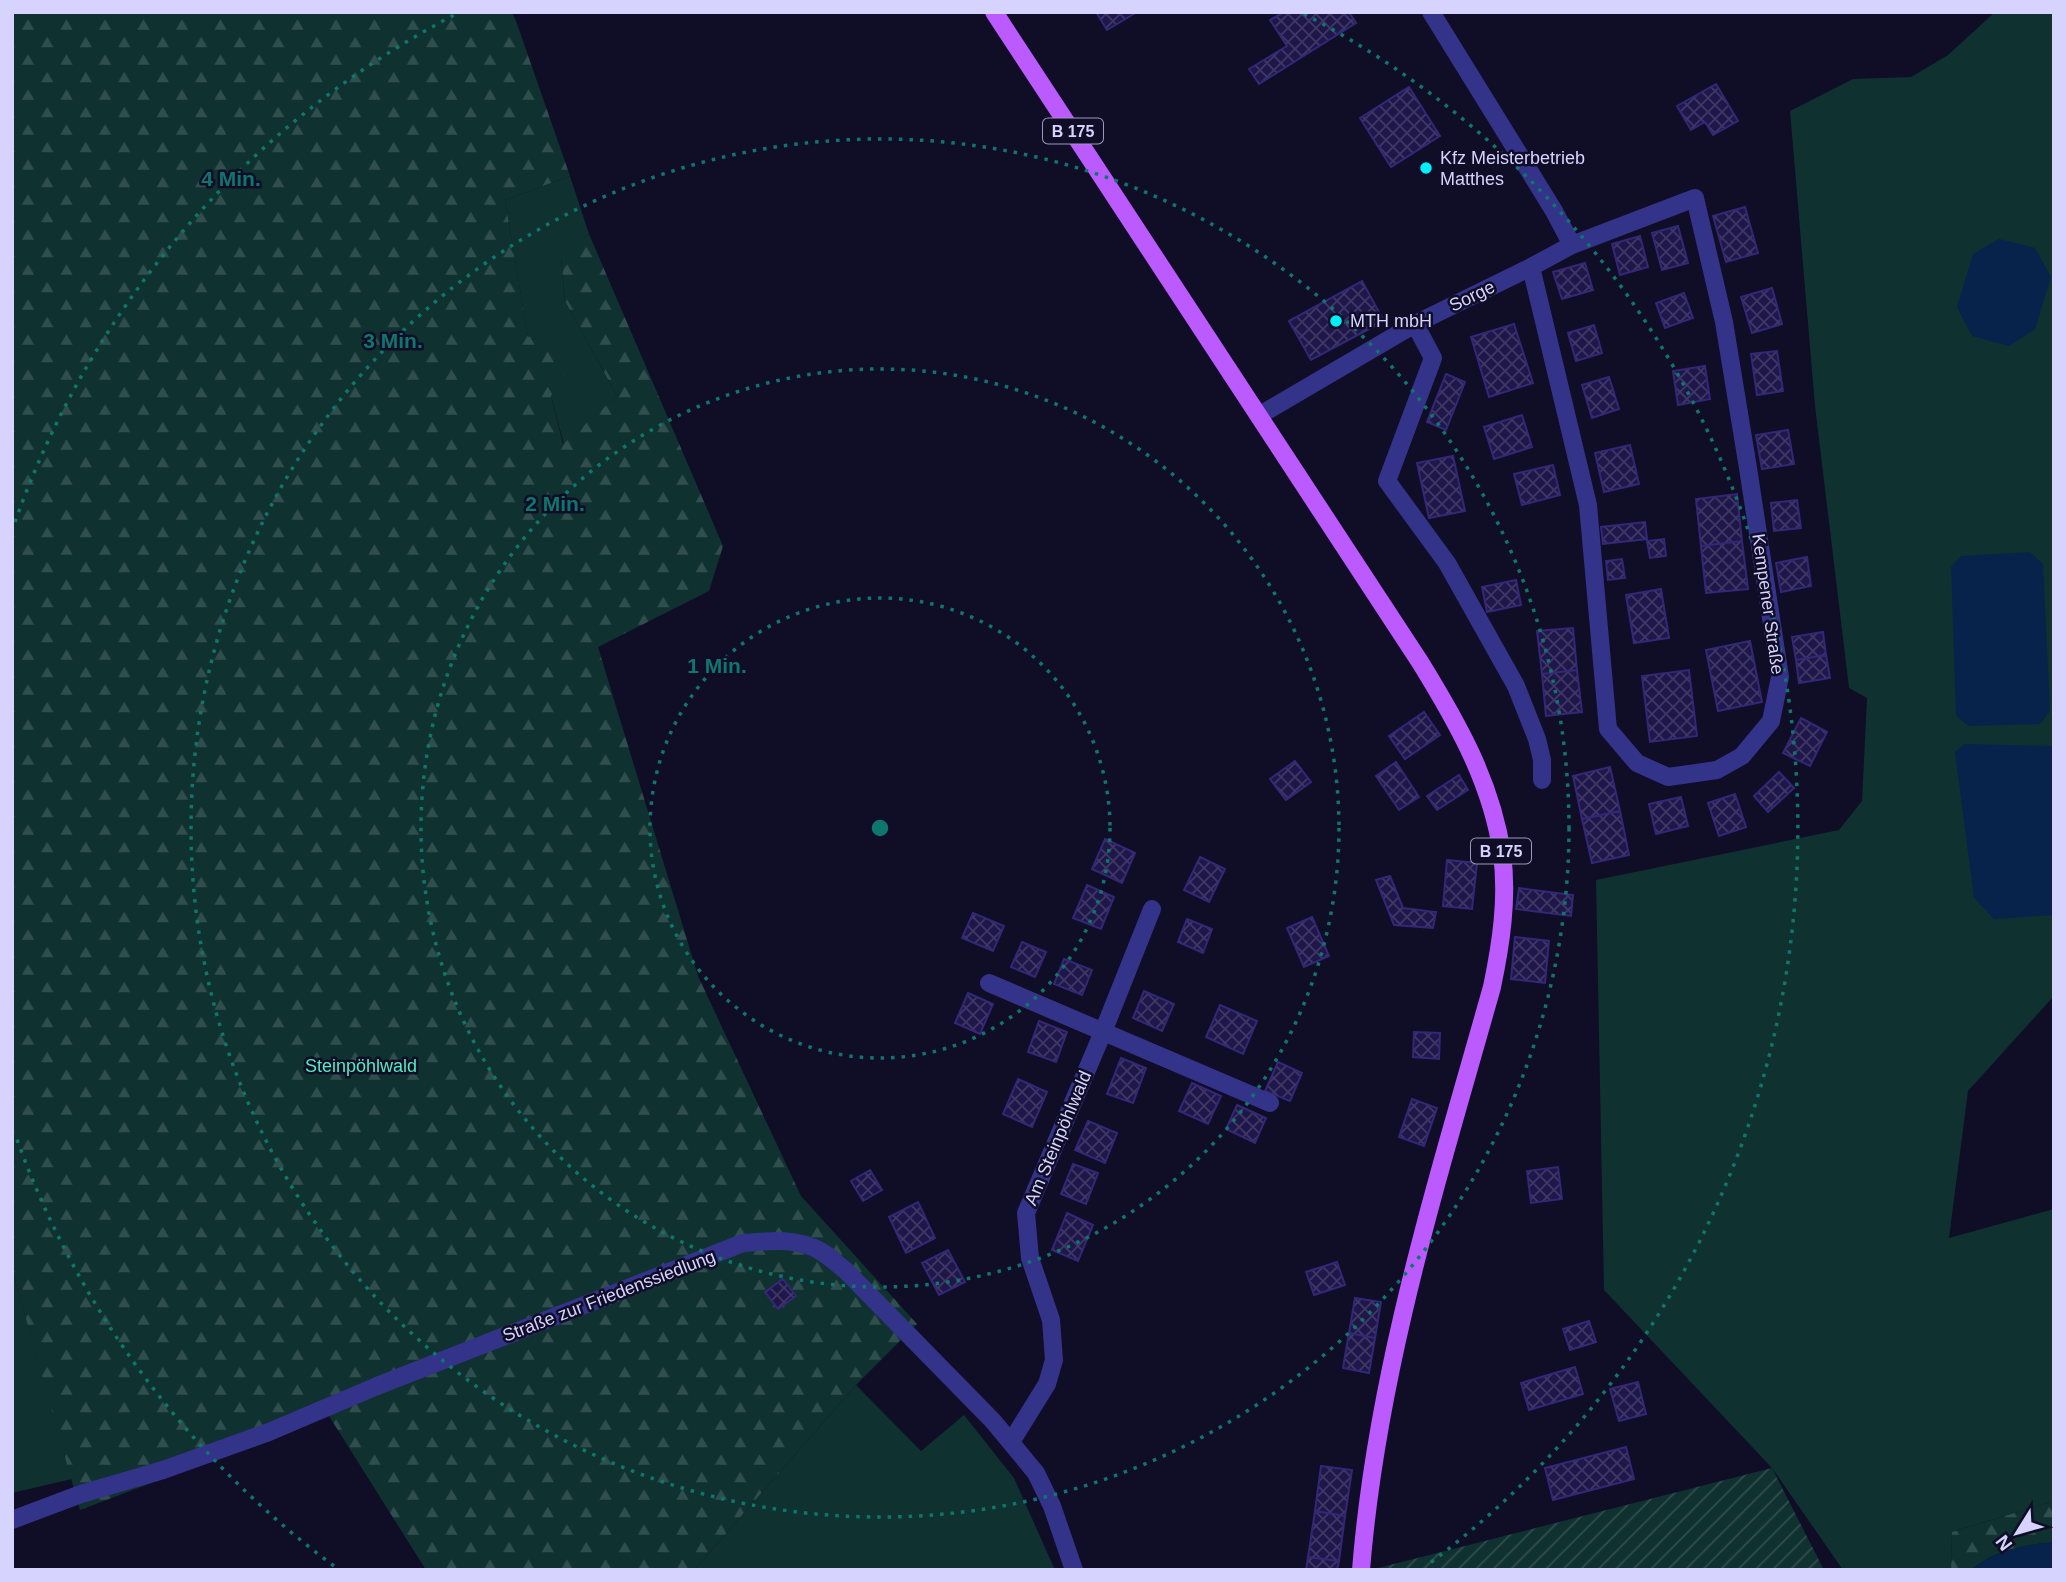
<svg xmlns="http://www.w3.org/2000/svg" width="2066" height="1582" font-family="Arial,sans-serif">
  <defs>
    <pattern id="forest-firs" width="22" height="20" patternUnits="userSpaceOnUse" patternTransform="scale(1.75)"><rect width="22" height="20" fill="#0f312f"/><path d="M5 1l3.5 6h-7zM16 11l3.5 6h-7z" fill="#314e4e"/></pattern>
    <pattern id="garden-furrows" width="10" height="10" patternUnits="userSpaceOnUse" patternTransform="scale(1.75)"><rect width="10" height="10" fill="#0f312f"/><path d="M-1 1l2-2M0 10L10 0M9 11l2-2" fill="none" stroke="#314e4e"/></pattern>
    <pattern id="building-cross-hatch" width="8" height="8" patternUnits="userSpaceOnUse" patternTransform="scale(1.75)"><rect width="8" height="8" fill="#1f174a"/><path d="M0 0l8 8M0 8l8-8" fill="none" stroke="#3f3865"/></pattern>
  </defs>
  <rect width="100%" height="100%" fill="#100d27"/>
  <path fill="#0f312f" d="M1995,12H2054V996L1968,1091L1949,1238L2054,1209V1501L1952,1532L1951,1570H1843L1772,1468L1604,1290L1596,880L1839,830L1862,801L1867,698L1849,688L1815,406L1790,111L1853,79L1911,77L1948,55Z
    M570,176L589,234L561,258L565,301L617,396L564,445L551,396L528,338L505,200Z
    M12,1270L72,1479L12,1493Z
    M856,1385L921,1451L964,1415L1014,1478L1055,1570H694Z"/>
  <path fill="url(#forest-firs)" d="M12,12H512L516,21L570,176L505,200L528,337L551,330L565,372L551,396L563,444L617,396L565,301L561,257L589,234L723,546L709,591L598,647L698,976L801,1196L917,1324L856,1385L694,1570H426L329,1416L80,1510L12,1270Z
    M2054,1501V1542C2024,1545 1995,1550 1971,1570H1951L1952,1532Z"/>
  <path fill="url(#garden-furrows)" d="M1772,1468L1824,1570H1370Z"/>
  <path fill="#07234c" d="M1999,239L2035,248L2051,277L2035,329L2009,346L1972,336L1957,307L1973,254Z
    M2030,552L2043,564L2050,711L2040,724L1968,726L1956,715L1951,567L1961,556Z
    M1965,744L2054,746V915L1994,919L1974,898L1955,752Z
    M2054,1542V1570H1971C1995,1550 2024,1545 2054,1542Z"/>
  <path fill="url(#building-cross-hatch)" stroke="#342778" stroke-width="2" d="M1096,12H1137L1107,30Z
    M1280,12H1349L1356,23L1259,84L1249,69L1287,46L1270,20L1281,14Z
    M1716,84L1738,121L1713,135L1705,122L1691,130L1677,106Z
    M1409,87L1440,136L1391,167L1360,118Z
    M1745,207L1758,253L1726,262L1713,216Z
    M1678,226L1688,263L1662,270L1652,233Z
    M1640,236L1648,267L1620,275L1612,244Z
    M1585,263L1593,290L1562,299L1553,272Z
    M1362,281L1384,321L1311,360L1289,321Z
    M1772,288L1782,324L1752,333L1741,297Z
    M1684,293L1693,318L1665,328L1656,303Z
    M1514,324L1533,383L1489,397L1471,337Z
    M1594,325L1602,353L1576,361L1568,333Z
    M1777,351L1783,391L1757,395L1751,354Z
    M1705,366L1710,399L1678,405L1673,371Z
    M1446,374L1465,382L1446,430L1427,422Z
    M1609,377L1619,409L1592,418L1582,385Z
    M1522,415L1532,447L1494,459L1484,427Z
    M1788,430L1794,464L1762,469L1756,435Z
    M1630,445L1639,484L1604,492L1595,453Z
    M1453,456L1465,511L1429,518L1417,463Z
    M1553,465L1560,495L1522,505L1514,474Z
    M1737,494L1742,541L1701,546L1696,499Z
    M1797,500L1801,528L1774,531L1771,503Z
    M1645,522L1647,539L1603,544L1601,527Z
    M1664,539L1666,556L1650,558L1647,541Z
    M1742,541L1748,589L1706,593L1701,546Z
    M1807,557L1811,586L1781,592L1776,563Z
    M1622,559L1625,578L1608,580L1606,561Z
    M1516,580L1521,605L1487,612L1482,587Z
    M1661,589L1669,638L1634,643L1626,595Z
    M1573,628L1577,670L1542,674L1537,631Z
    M1823,632L1826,655L1796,660L1792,637Z
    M1750,641L1762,702L1718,711L1706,650Z
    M1826,655L1830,678L1799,683L1796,660Z
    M1577,670L1582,712L1546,716L1542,674Z
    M1689,670L1697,736L1650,742L1642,676Z
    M1424,712L1440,735L1405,759L1389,736Z
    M1801,718L1827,732L1810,766L1783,753Z
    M1295,761L1311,782L1286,800L1270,779Z
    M1396,762L1419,797L1399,810L1376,776Z
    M1610,767L1620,811L1582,819L1573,776Z
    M1779,772L1794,788L1768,812L1754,796Z
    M1459,775L1468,790L1437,810L1427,796Z
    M1735,794L1746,827L1719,836L1708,803Z
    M1681,797L1688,826L1656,834L1649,804Z
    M1620,811L1629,855L1592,863L1582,819Z
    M1105,839L1135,853L1122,883L1092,869Z
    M1200,857L1225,869L1209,902L1184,890Z
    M1447,860L1477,863L1472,909L1443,906Z
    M1390,876L1403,908L1436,912L1433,928L1394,925L1376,880Z
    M1087,885L1114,897L1101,929L1073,918Z
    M1519,888L1573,895L1571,916L1516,909Z
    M973,913L1004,926L993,951L962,938Z
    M1312,917L1329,956L1304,967L1287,928Z
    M1187,919L1212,929L1203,953L1178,942Z
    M1515,937L1549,941L1545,983L1511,979Z
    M1022,942L1046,952L1035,977L1011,967Z
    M1064,959L1092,970L1082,995L1054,984Z
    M1144,991L1174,1004L1162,1031L1133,1018Z
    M968,993L993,1004L980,1034L955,1023Z
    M1220,1005L1257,1021L1243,1054L1206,1037Z
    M1039,1021L1067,1032L1056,1062L1028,1052Z
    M1414,1032L1440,1033L1439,1059L1413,1057Z
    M1121,1058L1146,1068L1133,1103L1107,1094Z
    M1278,1062L1302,1073L1290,1101L1265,1091Z
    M1018,1079L1047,1092L1032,1127L1003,1114Z
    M1192,1083L1221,1096L1208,1124L1179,1111Z
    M1412,1099L1437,1108L1424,1146L1399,1137Z
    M1237,1105L1266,1118L1255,1143L1226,1129Z
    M1088,1121L1117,1133L1105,1163L1075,1150Z
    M1073,1164L1098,1173L1086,1204L1061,1194Z
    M1558,1167L1562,1199L1531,1203L1527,1171Z
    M870,1170L882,1190L863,1201L851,1181Z
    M918,1202L935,1238L906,1253L889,1217Z
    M1067,1213L1093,1225L1078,1261L1052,1250Z
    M948,1250L965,1282L939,1295L922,1263Z
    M1337,1262L1345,1285L1314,1295L1306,1272Z
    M783,1279L796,1296L778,1309L765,1292Z
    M1355,1298L1381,1302L1375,1338L1349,1333Z
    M1589,1321L1596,1342L1570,1350L1563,1329Z
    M1349,1333L1375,1338L1369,1373L1343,1368Z
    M1575,1367L1583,1394L1529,1410L1521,1383Z
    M1638,1382L1646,1414L1619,1421L1610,1389Z
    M1626,1447L1634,1479L1553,1500L1545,1468Z
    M1321,1466L1352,1470L1345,1516L1315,1511Z
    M1315,1511L1345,1516L1339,1561L1308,1557Z
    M1308,1557L1339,1561L1337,1570H1306Z"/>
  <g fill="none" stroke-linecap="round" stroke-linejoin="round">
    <path stroke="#33338a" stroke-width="18" d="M1431,12L1554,211L1572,245
      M1415,324L1433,358L1387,481L1447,563L1516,686L1537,739L1542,760V780
      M1260,415L1415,324L1531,267L1572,245L1695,198L1724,322L1748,468L1780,677L1771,721L1742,756L1717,770L1668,777L1637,763L1608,729L1588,505L1531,267
      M989,983L1270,1103
      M1011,1442L1047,1384L1054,1360L1051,1320L1030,1258L1026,1213L1103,1032L1152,909
      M12,1520L81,1494L163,1470L269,1432L377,1386L743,1243C770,1241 798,1237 822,1252C830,1257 837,1264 845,1270L993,1421L1036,1473L1052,1506L1074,1570"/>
    <path stroke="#bb5aff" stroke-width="18" d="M994,12L1420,662C1457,722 1492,783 1502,854C1508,898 1501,944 1492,987C1438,1179 1377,1370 1361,1570"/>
  </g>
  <g fill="none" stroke="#0f766e" stroke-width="3.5" stroke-dasharray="3.5 7">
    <circle cx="880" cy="828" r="230"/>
    <circle cx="880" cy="828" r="459"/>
    <circle cx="880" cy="828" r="689"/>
    <path d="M334 1566A918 918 0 0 1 15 1134M15 522A918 918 0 0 1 456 14M1304 14A918 918 0 0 1 1426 1566"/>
  </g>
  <g fill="#00eefe" stroke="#100d27" stroke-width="2.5">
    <circle cx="1426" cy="168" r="7"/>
    <circle cx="1336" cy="321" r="7"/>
  </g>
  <g text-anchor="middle" stroke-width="5" stroke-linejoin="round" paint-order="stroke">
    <g fill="#100d27" stroke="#9b98be" stroke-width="2">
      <rect x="1043" y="118.5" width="60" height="25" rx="5"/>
      <rect x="1471" y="838.5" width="60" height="25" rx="5"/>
    </g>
    <g font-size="16" font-weight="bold" fill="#d6d3ff">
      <text x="1073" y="137">B 175</text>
      <text x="1501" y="857">B 175</text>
    </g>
    <g font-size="18" fill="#d6d3ff" stroke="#100d27" text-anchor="start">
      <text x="1440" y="164">Kfz Meisterbetrieb<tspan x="1440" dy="21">Matthes</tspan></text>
      <text x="1350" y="327">MTH mbH</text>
    </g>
    <g font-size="18" fill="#d6d3ff" stroke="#100d27">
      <text transform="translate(1472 296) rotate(-26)" y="6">Sorge</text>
      <text transform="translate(1768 604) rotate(82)" y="6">Kempener Straße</text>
      <text transform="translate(1058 1138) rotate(-67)" y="6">Am Steinpöhlwald</text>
      <text transform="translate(609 1296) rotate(-21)" y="6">Straße zur Friedenssiedlung</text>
    </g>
    <g font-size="18" fill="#53ebbf" stroke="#100d27">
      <text x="361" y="1072">Steinpöhlwald</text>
    </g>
  </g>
  <circle cx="880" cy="828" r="10" fill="#0f766e" stroke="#100d27" stroke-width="3.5"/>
  <g font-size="21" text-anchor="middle" font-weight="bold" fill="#0f766e" stroke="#100d27" stroke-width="5" stroke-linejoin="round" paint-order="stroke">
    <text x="231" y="186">4 Min.</text>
    <text x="393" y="348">3 Min.</text>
    <text x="555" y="511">2 Min.</text>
    <text x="717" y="673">1 Min.</text>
  </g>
  <rect width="2066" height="1582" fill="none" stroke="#d6d3ff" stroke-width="28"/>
  <g transform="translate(2017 1533) rotate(233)" stroke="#100d27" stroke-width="5" paint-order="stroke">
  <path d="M0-5L12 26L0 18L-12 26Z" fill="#d6d3ff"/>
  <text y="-10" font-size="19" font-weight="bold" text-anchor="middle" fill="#d6d3ff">N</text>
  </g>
</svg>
